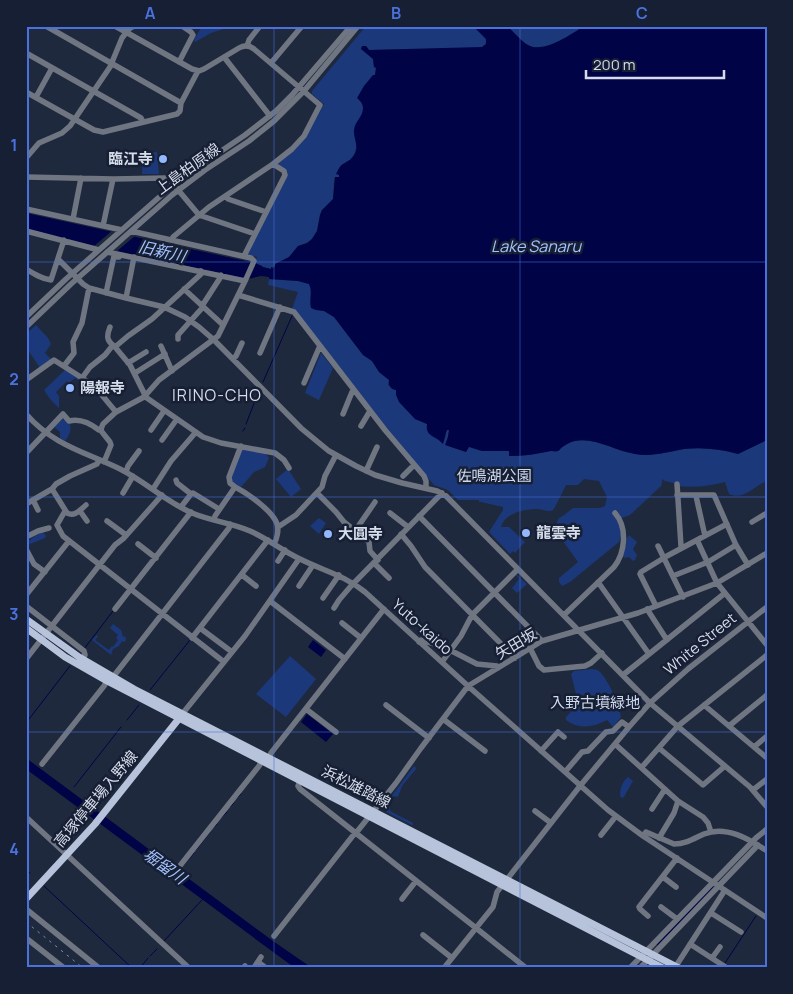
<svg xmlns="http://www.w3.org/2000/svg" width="793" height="994" font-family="Manrope,'Noto Sans JP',sans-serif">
  <rect width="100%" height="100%" fill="#1f293e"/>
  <path fill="#1b387a" d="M202,26H233L211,33L195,42L194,40Z
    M366,26H473C480,32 494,42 480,48L369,50L366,46L362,49L373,59L374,67H376L375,75L364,86L359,96L363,107V113L355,153L350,160L340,166L337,173L340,176L338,178L335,177L334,180L333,199L322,210L320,215L317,231L312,239L307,243L298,246L289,257L276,264L275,266L271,269L262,267V266L255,263L257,257L247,254L288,172L279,167L278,163L307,135L324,104L312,94V91Z
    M507,26H584C572,34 543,54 528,45C521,41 514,32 507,26Z
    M157,152L159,174H142L143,153Z
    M269,279L298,281L309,284C314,293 307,302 313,309L324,311L334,317L363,355L372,361L379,372L389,380L388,385L396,390L415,419L427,424L436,438L440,441L445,438L447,429L449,430L446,445L466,452L468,446L482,451H509V456C525,456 536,454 551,451C552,451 558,451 558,451C560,450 560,449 561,448C565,445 570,442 575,441C596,437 615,451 635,454C652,457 667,452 684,449C702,447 721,449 738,454L767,440V481C754,485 744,501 729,494L725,482C709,486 695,488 678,486V484L665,481L662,479V483L661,486L630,515L622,518L621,536L619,542L570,582L562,586L559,582V578L578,562L563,541H559L561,536L553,533V530L559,518L564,515L573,508H600L605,506L607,497L599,481L584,479L578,485H566L555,507C553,510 553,511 549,511C545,511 541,509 537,509C524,509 505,513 501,527H509L525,542L515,553L513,551L510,554L489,532L503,510V507L481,502H479V500H458L448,490L434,485L386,429L292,309L298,292L268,285Z
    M36,325L48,338L51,344L45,353L51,359L40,368L26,347V334Z
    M321,353L333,368L319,400L305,393Z
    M66,369L82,380L81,382L75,378L69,383L67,381L56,392L59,396V408L50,399L44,390Z
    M62,419C63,419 69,422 69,423C73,427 68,438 65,441L60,438V432L54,427Z
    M242,449L265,453L269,458L265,467L261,469L254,472L242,486L240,487L231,482L230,477Z
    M288,469L301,489L291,497L276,479Z
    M319,518L326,523L319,534L310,526Z
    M43,532L46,536L45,538L30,544L28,543C29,539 38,534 43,532Z
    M629,535L637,542L633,549L637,555L635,560L633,561L629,557L624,558L623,556L627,538Z
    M516,574L527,584L517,593L512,588L519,579L516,575Z
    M113,624L121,630L123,637L125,636L126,639L125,642L122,641L119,646L113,649L111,655L92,640L97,635L98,636L95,640L109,650L112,646L113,647L118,640L116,638L118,635L110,628Z
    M290,656L316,679L286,717L256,694Z
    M592,669C596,670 597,669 600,672C609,681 619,705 621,717L613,727L607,720C594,727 579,730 566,720V717L574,709L572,699L576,694L571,674L574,671Z
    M414,766L416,768V769L402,786L398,797L394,796L389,804L390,811L413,823V825H412L386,812L385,805Z
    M628,777L633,781L624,797L622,798L620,796C620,789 622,782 628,777Z"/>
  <path fill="#000346" d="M473,26H507C514,32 521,41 528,45C543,54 572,34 584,26H767V440L738,454C721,449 702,447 684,449C667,452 652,457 635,454C615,451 595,437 575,441C570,442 565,445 561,448C560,449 560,450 558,451C556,452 553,451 551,451C537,454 524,456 509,456V451H482L469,447L466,452L445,445L448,437L449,430H447C445,434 445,439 443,444C436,435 425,437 427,424L415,419L399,402L396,395V390C391,389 388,386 389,380L379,372L372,361L363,355L334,317L324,311L316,310L311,308C309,299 313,292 309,284L298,281L269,279V277L261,276L248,279L135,255L26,230V213L255,263L262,266L263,267L271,269V267L273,268L275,266V264L289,257L298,246L307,243L312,239L317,231L320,215L322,210L333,199L335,177H339V175L336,174C338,170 340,166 343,164C348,161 353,159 355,153C359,146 353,137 354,130C355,121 363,117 363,108C363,103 360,101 357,98L364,86L373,75H375L376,68L374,67L373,59L361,49L362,46H366L369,50L482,47L486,44V39Z
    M313,640L326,650L321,657L308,647Z
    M307,714L333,734L326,742L301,722Z
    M26,758L273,941L312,968H295L269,949L26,769Z
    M712,886L714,888L658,945L656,944Z"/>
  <path fill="#1f293e" d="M113,230L136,235L116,252L93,247Z"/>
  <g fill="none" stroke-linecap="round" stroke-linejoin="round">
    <path stroke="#000346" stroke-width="1" d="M263,382L292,316
      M257,397L259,392
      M246,424L255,401
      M243,431L245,428
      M84,649L113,611
      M150,690L190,640
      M127,720L139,705
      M26,723L70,666
      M74,787L121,727
      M237,798L241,794
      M230,807L234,803
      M220,819L227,812
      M213,828L217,824
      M196,850L211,831
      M182,867L194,853
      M27,870L30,873
      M44,886L132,968
      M164,941L202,900
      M150,956L157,949
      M725,963L756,916
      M140,968L148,958"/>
    <path stroke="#707681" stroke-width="5.5" d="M46,26L181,103
      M115,26L192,69L199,71L204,69L239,48C244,45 249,45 254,49L320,105L304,136L292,149L273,164L209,207L173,237L172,240
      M26,27L27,26
      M247,46L249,40L260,26
      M26,53L141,118L143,122
      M224,57L270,116
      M179,62L193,35L191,32L182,26
      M271,63L302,26
      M26,92L94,130L103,132L177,114L180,111L181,103L198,71
      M36,97L52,68
      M26,158L39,143L62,133L70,126L110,67L122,38L129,29L134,26
      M26,177L113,179L166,178L169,179L199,215L255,234
      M226,196L228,199L266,212
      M26,209L122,230
      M73,219L81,178
      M103,226L113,179
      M26,231L99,250
      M107,252L245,281
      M244,256L285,175L284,171L276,166L274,164
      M59,260L83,284L89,288L126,298L164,307L185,317L199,327L214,340L301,428L329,451L356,466L375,475L402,483L437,491L446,496L650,703L750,787L767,807
      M26,269C34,274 42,279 51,280L64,240
      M184,289L223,325
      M106,293L114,256L119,257
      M238,295L294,312L385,430L424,476L426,481V488
      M126,298L134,257
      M202,306L220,278L221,275
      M26,317L66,279L173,185L202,164L245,135L276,111L292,95L351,26
      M26,327L71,284L172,195L205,170L249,141L274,121L304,91L358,26
      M110,327C106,337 107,341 115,347
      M178,339V335L203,307
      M161,346L172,371
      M260,353L280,307
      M233,359L236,356L242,343
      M128,363L146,352
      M64,366L74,353L73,342L82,323L89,288
      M135,373L165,354
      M82,378L90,367L105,355L113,345
      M26,380L54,360L90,383L101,394L116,412
      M304,383L319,348L320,347
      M145,395L130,365L115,347L128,336L152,319L201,274V271
      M144,396L203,437L221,443L275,453L284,460L289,468
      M26,414C53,445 85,452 120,469C146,482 166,502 192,513C211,521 232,523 250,531C268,539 283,551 300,559C324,571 344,575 365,592L468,686L608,810L643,836L767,918
      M343,414L352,392L354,390
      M361,426L370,411
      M151,430L164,411
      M162,440L177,419
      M26,453L63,414L69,421C80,418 90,423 99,430L101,429
      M104,462L111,445L110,442L102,432L101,429L103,424L116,412L144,397L159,380L218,336L246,279L254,261L251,258L131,231
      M366,471L377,447
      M126,472L128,466L139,451
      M403,476L414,465
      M176,480L177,483L191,494
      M677,484L681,546L682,548
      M235,487L230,483L229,477L241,446
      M52,489L67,513C75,517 80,510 86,505
      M153,489L171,461L196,432
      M123,493L133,476
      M317,493L336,512L344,522L369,542L370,551L378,560
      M677,495H714L736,545L748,565
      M696,496L705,536
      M33,500L38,510
      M26,504L52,489L56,484L70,476L97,464L99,460
      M181,507L191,494L193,493L219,509
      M65,511L57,525L63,536L224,662
      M80,511L87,521
      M390,513L408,527
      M419,516L542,641
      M214,520L215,516L235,487C247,493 273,511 277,524C279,530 277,539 274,544
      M107,521L126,535
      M752,522L767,513
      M278,527L296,515L322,487L325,476L336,455
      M355,531L375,502
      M401,534L411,546L425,567L515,658
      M26,537L38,531L49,528
      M697,540L717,583L767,645
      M138,544L156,558
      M658,546L683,597
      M26,549L34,564L45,572
      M278,561L285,550
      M374,563L389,578
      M242,575L256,586
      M673,576L708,562L736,545
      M598,582L649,654
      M299,586L313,565
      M26,595L69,541
      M323,598L339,575
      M270,601L345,659
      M26,606L84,651L85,655L82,659
      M656,606L640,574L641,572L667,556L727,524
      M334,608L339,600L351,586L442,493
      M115,609L191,512
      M647,609L667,640
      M564,615L614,567C625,553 628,528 615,513
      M342,623L361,638
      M200,628L232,652
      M192,638L268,540
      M419,642L421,640L442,646L477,664L497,666L498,668
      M530,648L539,666L544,670L585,666L591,663L602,653
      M26,659L115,545L124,538L162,495
      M442,662L461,636L472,615L518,569
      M623,675L725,593
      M113,677L229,528L230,524
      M386,705L429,738
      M704,705L767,758
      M306,709L336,732
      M183,713L245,636L299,559
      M443,719L485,751
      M729,726L767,695
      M615,744L678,801L703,817L708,823L711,832
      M754,747L767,736
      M659,748L703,785L725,766
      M541,751L558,732L564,737
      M269,758L271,753L384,609
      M42,764L104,686L107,681
      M642,767L678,726L767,655
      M565,772L582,752L588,751L606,732L613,731L622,722L629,727
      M300,781L298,786L300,789L476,928L493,907L497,892L580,786L629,727L650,703L688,669L767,607
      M753,790L767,779
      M652,809L665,789
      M535,811L551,823
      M26,817L189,968
      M356,833L396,783L421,748L468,686L542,641L638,613L717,583L767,553
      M601,835L616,816
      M643,836L646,832L674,844C686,844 693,839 704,834C726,825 749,839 767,851
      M659,838L674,813L678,801
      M179,867L259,766L262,761
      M663,877L676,887
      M402,899L416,881
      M661,907L677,919
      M26,909L99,968
      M711,913L741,932
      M648,916L640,909L639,907L677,858
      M423,935L452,958
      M274,936L355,833
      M26,938L64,968
      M690,944L727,968
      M712,958L720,947
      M258,962L266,968
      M255,966L261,957
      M676,966L725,890
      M243,968L245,966
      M444,968L476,928L526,968
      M630,968L756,838L767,829
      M640,968L758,845"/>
    <path stroke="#b7c3da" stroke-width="7" d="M26,619L79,657L134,689L679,968
      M26,628L65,657L107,681L663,968
      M26,899L95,824L181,716"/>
    <path stroke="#858d9e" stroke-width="1" stroke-dasharray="2.5 5" stroke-linecap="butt" d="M26,922L83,968"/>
  </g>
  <path fill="none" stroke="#4b72dc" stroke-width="1" stroke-opacity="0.55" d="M274,26V968M520,26V968M26,262H767M26,497H767M26,732H767"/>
  <g fill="#94b7fd" stroke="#161f34" stroke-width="2">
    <circle cx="163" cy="159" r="5"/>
    <circle cx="70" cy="388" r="5"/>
    <circle cx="526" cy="533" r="5"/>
    <circle cx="328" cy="534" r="5"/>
  </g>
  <g text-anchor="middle" stroke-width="5" stroke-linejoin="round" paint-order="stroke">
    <g font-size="15" font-weight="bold" fill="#d5dcea" stroke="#161f34" text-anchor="start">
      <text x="153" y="164" text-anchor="end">臨江寺</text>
      <text x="80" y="393">陽報寺</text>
      <text x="536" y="538">龍雲寺</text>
      <text x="338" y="539">大圓寺</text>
    </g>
    <g font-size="15" fill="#d5dcea" stroke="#161f34">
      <text transform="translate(188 169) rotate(-36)" y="5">上島柏原線</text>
      <text transform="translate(422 627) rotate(42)" y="5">Yuto-kaido</text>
      <text transform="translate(516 644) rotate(-31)" y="5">矢田坂</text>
      <text transform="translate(700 644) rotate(-39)" y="5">White Street</text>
      <text transform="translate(356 787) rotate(27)" y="5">浜松雄踏線</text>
      <text transform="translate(96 799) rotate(-50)" y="5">高塚停車場入野線</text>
    </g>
    <g font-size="15" fill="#d1dbef" stroke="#161f34">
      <text x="494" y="481">佐鳴湖公園</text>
      <text x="595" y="708">入野古墳緑地</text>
    </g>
    <g font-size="16" font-style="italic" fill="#a4c2fd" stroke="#161f34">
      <text x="536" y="252">Lake Sanaru</text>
      <text transform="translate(162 251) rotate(13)" y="6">旧新川</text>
      <text transform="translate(165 866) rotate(36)" y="6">堀留川</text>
    </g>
    <g font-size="16" letter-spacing="1" fill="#d5dcea" stroke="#161f34">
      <text x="217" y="401">IRINO-CHO</text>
    </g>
  </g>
  <rect width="793" height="994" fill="none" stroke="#161f34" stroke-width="55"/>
  <path d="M586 70v8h138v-8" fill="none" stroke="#d5dcea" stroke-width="2.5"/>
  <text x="593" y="70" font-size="15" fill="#d5dcea" stroke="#161f34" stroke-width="4" paint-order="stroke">200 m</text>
  <rect x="28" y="28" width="738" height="938" fill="none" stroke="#4b72dc" stroke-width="2"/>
  <g font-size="16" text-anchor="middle" font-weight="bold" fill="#4b72dc">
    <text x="150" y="19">A</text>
    <text x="396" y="19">B</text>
    <text x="642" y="19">C</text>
    <text x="14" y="151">1</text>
    <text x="14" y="385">2</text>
    <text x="14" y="620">3</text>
    <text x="14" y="855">4</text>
  </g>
</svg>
